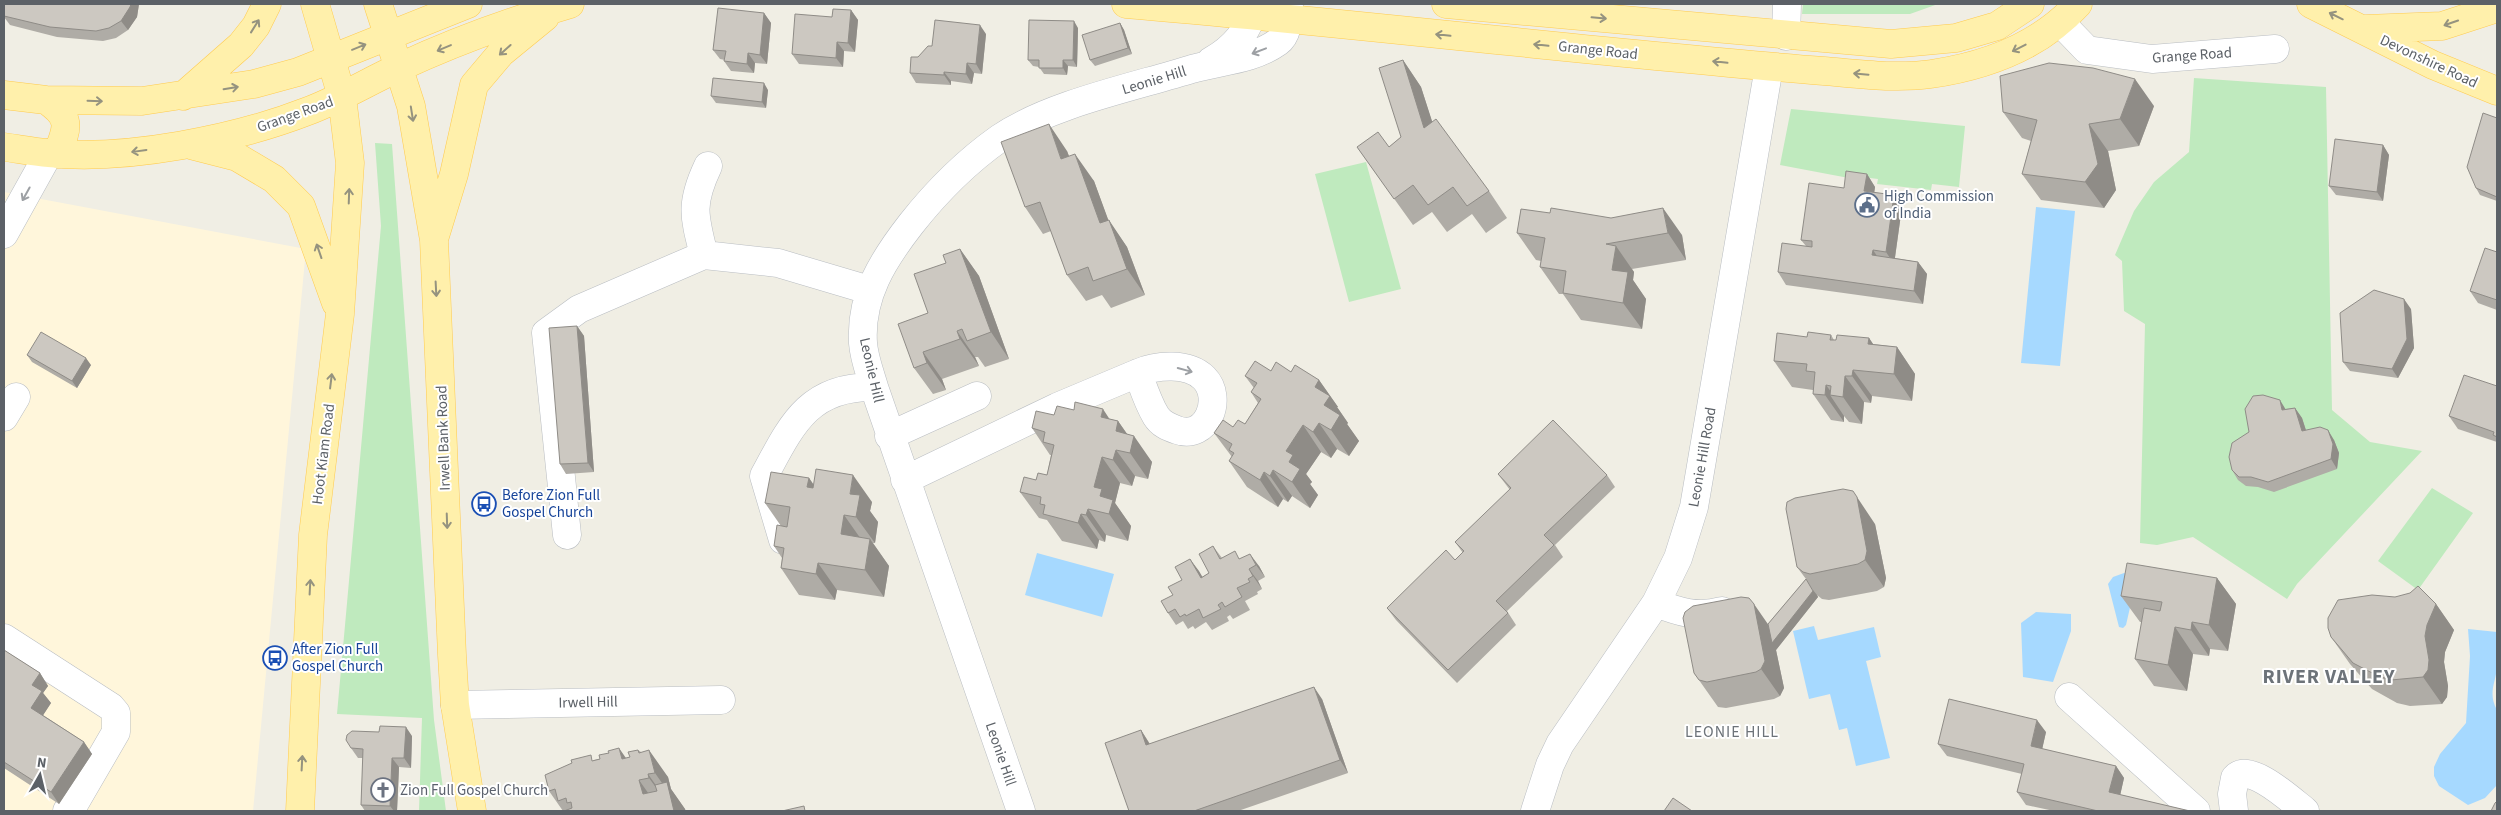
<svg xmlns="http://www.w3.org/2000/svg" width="2501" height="815" font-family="'Source Sans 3',sans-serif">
  <rect width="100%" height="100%" fill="#f0eee4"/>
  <path fill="#fff6db" d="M4,192L306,249L253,811H4Z"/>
  <path fill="#bfeabe" d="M1803,4H1938L1910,14H1802Z
    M2194,78L2326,87L2332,410L2370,442L2422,451L2297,584L2287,599L2193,537L2157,545L2140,543L2145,324L2124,311L2122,261L2115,255L2134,211L2154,182L2189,152Z
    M1791,109L1965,126L1959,187L1932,184L1931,190L1877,184L1878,179L1854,176V179L1780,165Z
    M375,143L392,144L434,720L446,811H419L422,718L337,714L381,226Z
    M1366,162L1401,289L1349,302L1315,174Z
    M2432,488L2473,513L2418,590L2378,561Z"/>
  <path fill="#a6d9ff" d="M2036,207L2075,211L2060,366L2021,363Z
    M1037,553L1114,574L1102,617L1025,595Z
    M2124,573L2128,574L2134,590L2126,625L2123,628L2119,627L2108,584L2113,577Z
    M2036,612L2071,614V631L2053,682L2023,677L2021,623Z
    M1814,626L1818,640L1874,627L1881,657L1866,661L1890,758L1856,766L1847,728L1839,730L1830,694L1809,699L1793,631Z
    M2468,629L2497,632C2497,643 2499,656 2497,668C2495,684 2488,694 2497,710V785L2485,798L2468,805L2439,786L2434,776V767L2440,754L2466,723L2470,656Z"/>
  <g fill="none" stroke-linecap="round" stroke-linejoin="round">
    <g stroke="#b9bdc2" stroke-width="29">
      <path id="minor" d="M2061,23L2087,50L2152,59L2275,49
        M1786,36L1787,4
        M1211,61C1233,49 1251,29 1255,4
        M4,234L49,153
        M704,255C694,216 690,204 708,166
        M4,417L16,397
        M889,436L977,396
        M905,480L1057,407L1138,373C1156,365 1188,362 1204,378C1224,398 1207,441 1177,430C1168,427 1161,424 1156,416C1148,403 1143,387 1138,373
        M567,535L546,333L579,309L704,255L778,263L869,290
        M783,540L764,476C791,426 808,386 874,387
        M1656,603C1679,612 1698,618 1722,611
        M4,638L111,707L116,713V732L73,806L67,811
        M2069,697L2196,811
        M455,705L721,700
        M1021,811L874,387C870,373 864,358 863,343C860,296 883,260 911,224C937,191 966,162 1000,138C1050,104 1134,87 1192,69C1220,61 1253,60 1278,42C1289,34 1288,16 1289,4
        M1535,811L1550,765L1560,744L1656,603L1678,558L1694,507L1769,67
        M2234,811L2232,794L2235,778C2249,761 2292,801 2305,811"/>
    </g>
    <g stroke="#ffcb4f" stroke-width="29">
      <path id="major" d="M378,4L411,106L434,240L452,655L455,705L472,811
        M1126,4C1307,19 1487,40 1667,57C1719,62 1771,67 1824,71C1859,74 1895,79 1931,74C1986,66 2040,46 2078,4
        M1446,4L1891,44L1956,38L1997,26L2030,4
        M2311,4L2433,65L2497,91
        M2366,29L2442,26L2497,8
        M4,95L46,100L142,101L254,84L298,72L468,4
        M183,96L241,45L256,26L267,4
        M46,100C72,118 68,127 57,154
        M194,146L237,157L274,179L301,206L336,303
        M4,147C19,149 34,152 49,153C126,161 236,139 308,111C340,99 369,81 400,67C456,41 511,21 570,4
        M435,236L454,174L474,85L501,53L545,17
        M300,811L313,535L340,314L350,163L342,97L315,4"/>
    </g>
    <use href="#minor" stroke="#fff" stroke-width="28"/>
    <use href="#major" stroke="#fff0ab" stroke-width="28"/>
  </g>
  <path fill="#afaca6" d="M4,4H139L137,17L128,30L116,38L103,41L57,37L10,25L4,17Z
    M851,10L858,20L855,52L844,51L843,67L799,64L792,54L832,17Z
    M764,13L771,23L767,64L755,63L754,73L731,71L724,61L725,60L720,59L713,50Z
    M1120,23L1124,30L1132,54L1095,66L1090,60Z
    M1078,28L1077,67L1068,66L1067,75L1044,74L1039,67L1033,66L1028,60Z
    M986,34L982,74L974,73L972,84L951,81V85L916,83L910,73L918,57L932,46Z
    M1403,60L1421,87L1432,122L1489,191L1507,218L1486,233L1472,214L1447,232L1432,212L1413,225L1357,147H1389L1401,137Z
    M768,90L766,108L716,103L711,96Z
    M2154,106L2139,146L2108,151L2116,190L2104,208L2041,200L2022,174L2031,141L2022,138L2003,112Z
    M2497,118V201L2480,195L2476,188Z
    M2383,145L2389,155L2383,201L2336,195L2329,186Z
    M1067,151L1069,156L1094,181L1108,220L1127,247L1145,295L1111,308L1102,295L1086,301L1067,275L1051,231L1043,234L1025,207Z
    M1867,174L1875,187L1874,192L1902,207L1895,258L1918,262L1927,274L1923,304L1786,285L1778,272L1806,246L1801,240L1844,188Z
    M1521,209L1682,235L1686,260L1632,269L1634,272L1633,280L1646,299L1642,329L1581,320L1563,294H1559L1540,267L1541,261L1536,260L1517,233Z
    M960,249L979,276L1009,359L985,367L978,357H975L979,366L942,379L946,390L933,394L914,368L928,313L946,263Z
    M2497,252V310L2478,303L2470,291Z
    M2411,309L2414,348L2398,378L2350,371L2343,362Z
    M577,326L584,336L594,472L566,474L560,464Z
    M1831,335L1834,340L1869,338L1873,344L1897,347L1915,374L1912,401L1872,396L1871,403L1864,402L1862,424L1849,422L1844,416V422L1831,420L1813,394V390L1792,387L1774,361L1807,337Z
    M27,355L91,365L77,388L32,362Z
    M1271,371L1291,372L1319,380L1338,407H1337L1348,423L1347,424L1359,441L1349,456L1337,449L1331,458L1321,452L1306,474L1312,482L1310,484L1318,495L1310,508L1292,496L1288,502L1283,499L1278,507L1247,487L1229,461L1232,457L1214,433L1233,427L1245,424L1258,403L1251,392L1254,388L1245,376Z
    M2497,386V442L2458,429L2449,416Z
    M2295,408L2302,418L2306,430L2334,440L2339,453L2337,469L2274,492L2258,487L2246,486L2238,480L2232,470L2286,409Z
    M1054,415L1110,419L1118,421L1127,434L1152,462L1148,479L1135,476L1132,486L1120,483L1115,503L1131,526L1128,541L1106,535L1105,542L1099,540L1097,549L1062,541L1047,520L1039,518L1020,492L1036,480L1047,475L1051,455H1050L1032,428Z
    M1498,474L1607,475L1615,487L1555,545L1563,557L1507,611L1516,625L1457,683L1396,620L1387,608L1455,560L1463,553L1455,542L1510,490Z
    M809,478L814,485L872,502L870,511L878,522L875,543H873L889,566L884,597L837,590L835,600L799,595L781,568L782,558L774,546L781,526L765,503Z
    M1875,524L1886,578L1884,587L1877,591L1829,600L1822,599L1817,595L1818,597L1776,650L1784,688L1780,696L1774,699L1726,708L1718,707L1694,673L1768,624L1806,579L1797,567Z
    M1213,546L1222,558L1240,559L1259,566L1265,577L1258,581L1262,589L1257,592L1258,594L1245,601L1250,610L1233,619L1230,615L1227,617L1229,621L1212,630L1206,622L1195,629L1193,626L1188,629L1183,621L1176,625L1168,613L1173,595L1182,580L1190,559L1202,577L1209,573Z
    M2217,578L2236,604L2228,651L2210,649L2209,656L2193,654L2187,691L2154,686L2135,659L2142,622H2140L2121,596Z
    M2436,604L2454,630L2445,652L2444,662L2448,686L2447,697L2442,704L2410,706L2397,703L2372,689L2350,664L2331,637Z
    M4,650L40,673L48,686L43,693L51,703L43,715L84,742L92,754L59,804L4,768Z
    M1322,699L1348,773L1238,811H1129L1141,730L1150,744Z
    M2046,732L2042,749L2116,766L2124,778L2120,795L2190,811H2054L2026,805L2017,792L2022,774L1947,756L1938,744Z
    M412,736L411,768L399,767L397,811H365L361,805L363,758H358L351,748Z
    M638,750L641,752L668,777L671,789L685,809L563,811L549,791L594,760L600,759L609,753L626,758L630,757Z"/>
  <path fill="#8f8c87" d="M131,4H139L137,17L128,30L121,21Z
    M851,10L858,20L855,52L848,43Z
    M764,13L771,23L767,64L760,55Z
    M1074,21L1078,28L1077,67L1073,60Z
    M1120,23L1124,30L1132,54L1128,48Z
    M980,25L986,34L982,74L976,64Z
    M837,42L844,51L843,67L836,58Z
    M748,53L755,63L754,73L747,64Z
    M1063,60L1068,66L1067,75L1063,68Z
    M1403,60L1421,87L1443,155L1424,128Z
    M967,63L974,73L972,84L966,74Z
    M944,72L951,81V85L944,75Z
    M2135,79L2154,106L2139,146L2120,119Z
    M764,83L768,90L766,108L762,102Z
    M1049,124L1067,151L1080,186L1061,159Z
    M2089,124L2108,151L2116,190L2104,208L2085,182Z
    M2383,145L2389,155L2383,201L2377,192Z
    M1075,154L1094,181L1119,249L1100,223Z
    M1867,174L1875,187L1873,203L1864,191Z
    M1894,195L1902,207L1894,264L1886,252Z
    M1663,208L1682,235L1686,260L1668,233Z
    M1109,220L1127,247L1145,295L1127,269Z
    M1616,246L1634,272L1633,280L1646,299L1642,329L1623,303L1612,270Z
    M960,249L979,276L1009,359L991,332Z
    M1873,250L1881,262L1872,255Z
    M1918,262L1927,274L1923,304L1914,291Z
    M2404,299L2411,309L2414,348L2398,378L2392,369Z
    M577,326L584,336L594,472L588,463Z
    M957,331L975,357L979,366L960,339Z
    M1869,338L1887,365L1868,344Z
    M1897,347L1915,374L1912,401L1894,374Z
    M923,352L942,379L946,390L927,363Z
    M86,358L91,365L77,388L72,381Z
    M1853,370L1872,396L1871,403L1852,376Z
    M1845,376L1864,402L1862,424L1843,397Z
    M1319,380L1338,407H1337L1348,423L1347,424L1359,441L1349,456L1331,430L1324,405L1315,387Z
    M1826,385L1834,396L1830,395L1844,416V422L1825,395Z
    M2280,400L2286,410H2282Z
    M2295,408L2302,418L2309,440L2302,431Z
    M1103,409L1116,429L1118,421L1132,441L1134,436L1152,462L1148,479L1130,453L1101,417Z
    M1319,423L1337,449L1331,458L1313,432Z
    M1303,425L1321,452L1306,474L1312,482L1310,484L1318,495L1310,508L1292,482L1289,462L1286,451Z
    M2328,430L2334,440L2339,453L2337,469L2331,459Z
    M1116,450L1135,476L1132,486L1113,460Z
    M1102,457L1120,483L1115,503L1131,526L1128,541L1109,514L1094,487Z
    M1273,470L1292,496L1288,502L1270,476Z
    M1264,472L1283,499L1278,507L1260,480Z
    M853,475L872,502L870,511L878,522L875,543L856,517L850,494Z
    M809,478L827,505L807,487Z
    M1857,497L1875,524L1886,578L1884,587L1865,560Z
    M1088,509L1106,535L1105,542L1086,515Z
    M1081,514L1099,540L1097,549L1078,523Z
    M844,515L863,542L841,534Z
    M870,539L889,566L884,597L865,570Z
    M1250,554L1259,566L1265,577L1256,565Z
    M1190,559L1199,571L1210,590L1201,578Z
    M818,563L837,590L835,600L816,574Z
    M1249,569L1258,581L1262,589L1253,576Z
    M2217,578L2236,604L2228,651L2209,625Z
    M1813,590L1817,595L1818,597L1776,650L1784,688L1780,696L1761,669L1754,604L1772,630Z
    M2436,604L2454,630L2445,652L2444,662L2448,686L2447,697L2442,704L2423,677L2425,636L2427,625Z
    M2192,622L2210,649L2209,656L2191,630Z
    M2175,627L2193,654L2187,691L2168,665Z
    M40,673L48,686L43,693L51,703L40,720L31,708L32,685Z
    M1314,687L1322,699L1348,773L1340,760Z
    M2037,720L2046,732L2040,759L2031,746Z
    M406,727L412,736L411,768L404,758Z
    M1141,730L1149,743L1155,758L1146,745Z
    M84,742L92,754L59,804L51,792Z
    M619,748L637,774L622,759Z
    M649,750L668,777L671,789L685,809L686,811H674L669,793L655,773Z
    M392,758L399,767L397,811H394L390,806Z
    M2116,766L2124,778L2118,805L2109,792Z
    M648,774L667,801L668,804L649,778Z
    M639,780L658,807L643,794Z"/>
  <path fill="#ccc8c1" stroke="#8f8c87" d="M4,4H131L130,7L121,21L109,28L96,31L50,27L4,16Z
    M718,8L764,13L760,55L748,53L747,64L724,61L726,51L713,50Z
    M833,9L851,10L848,43L837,42L836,58L792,54L795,14L832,17Z
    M935,20L980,25L976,64L967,63L966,74L944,72V75L910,73L911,57H918L928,46H932Z
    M1029,20L1074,21L1073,60H1063V68H1039V60H1028Z
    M1120,23L1128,48L1090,60L1082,35Z
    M1403,60L1424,128L1436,119L1489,191L1467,206L1453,187L1428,205L1413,185L1394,199L1357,147L1378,132L1389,147L1401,137L1379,68Z
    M2049,63L2093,68L2135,79L2120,119L2089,124L2098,164L2085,182L2022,174L2037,120L2003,112L2000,76Z
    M713,78L764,83L762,102L711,96Z
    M2483,113L2497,118V197L2476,188L2467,167Z
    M1049,124L1061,159L1075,154L1100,223L1109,220L1127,269L1093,281L1088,267L1067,275L1040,202L1025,207L1001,142Z
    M2335,139L2383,145L2377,192L2329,186Z
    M1846,171L1867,174L1864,191L1894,195L1886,252L1873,250L1872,255L1918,262L1914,291L1778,272L1782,243L1812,247V241L1801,240L1809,183L1844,188Z
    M1551,208L1611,218L1663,208L1668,233L1606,244L1616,246L1612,270L1628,272L1623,303L1563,293L1566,271L1540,267L1545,238L1517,233L1521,209L1550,213Z
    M2485,248L2497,252V300L2470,291Z
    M960,249L991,332L967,341L962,329L957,331L960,339L923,352L927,363L914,368L898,324L928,313L914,274L946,263L943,255Z
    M2374,290L2404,299L2407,339L2392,369L2343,362L2340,313Z
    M577,326L588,463L560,464L549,328Z
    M41,332L86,358L72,381L27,355Z
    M1808,332L1831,335L1830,340H1836L1837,335L1869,338L1868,344L1897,347L1894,374L1853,370L1852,376H1845L1843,397L1830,395L1831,386L1826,385L1825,395L1813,394L1815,372L1806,371L1807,364L1774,361L1777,333L1807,337Z
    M1255,361L1271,371L1276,362L1291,372L1295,365L1319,380L1315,387L1330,396L1324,405L1340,415L1331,430L1319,423L1313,432L1303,425L1286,451L1293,455L1289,462L1300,469L1292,482L1273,470L1270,476L1264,472L1260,480L1229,461L1234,453L1229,450L1232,444L1214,433L1223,420L1233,427L1238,420L1245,424L1261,399L1251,392L1257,383L1245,376Z
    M2464,375L2497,386V437L2493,435L2494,432L2449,416Z
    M2263,395L2280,400L2282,410L2295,408L2302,431L2320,427L2328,430L2333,444L2331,459L2268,482L2251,477H2239L2232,470L2229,457L2232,443L2249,432L2245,409L2253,396Z
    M1075,402L1103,409L1101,417L1118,421L1116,431L1134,436L1130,453L1116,450L1113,460L1102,457L1094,487L1102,489L1100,496L1113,500L1109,514L1088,509L1086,515L1081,514L1078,523L1043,514L1045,505L1040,504L1041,497L1020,492L1024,477L1036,480L1038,473L1047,475L1054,445L1043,442L1045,432L1032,428L1036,411L1054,415L1057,406L1074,410Z
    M1553,420L1607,475L1544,535L1554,545L1496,601L1508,613L1448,670L1387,608L1446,550L1455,560L1464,551L1455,542L1511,488L1498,474Z
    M816,469L853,475L850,494L860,495L856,517L844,515L841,534L870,539L865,570L818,563L816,574L781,568L784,548L774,546L777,525L787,527L790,507L765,503L771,472L809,478L807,487L813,488Z
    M1843,489L1853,491L1857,497L1867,551L1865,560L1858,564L1810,574L1803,572L1797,567L1786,509L1787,502L1795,498Z
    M1213,546L1220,559L1235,551L1239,559L1250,554L1256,565L1249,569L1253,576L1248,579L1250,582L1237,588L1242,597L1225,607L1222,602L1218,605L1221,609L1203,618L1199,609L1186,616L1185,614L1180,617L1175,609L1168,613L1161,601L1173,595L1168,587L1182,580L1175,567L1190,559L1201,578L1209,573L1199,554Z
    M2127,563L2217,578L2209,625L2192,622L2191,630L2175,627L2168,665L2135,659L2144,608L2160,611L2162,602L2121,596Z
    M1806,579L1813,591L1772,643L1768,624Z
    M2418,586L2436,604L2427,625L2425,636L2429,660L2428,670L2423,677L2391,680L2378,676L2353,663L2331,637L2328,628V618L2338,600L2372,595L2395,597L2410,593Z
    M1741,597L1749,598L1754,604L1765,661L1761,669L1756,672L1707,682L1699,680L1694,673L1683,618L1685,612L1693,606Z
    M4,650L40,673L32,685L42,691L31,708L84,742L51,792L4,762Z
    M1314,687L1340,760L1194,811H1129L1105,743L1141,730L1146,745Z
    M1949,699L2037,720L2031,746L2116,766L2109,792L2190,811H2098L2017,792L2024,764L1938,744Z
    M380,726L406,727L404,758H392L390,806L361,805L363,749L351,748L346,740L347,735L352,731L379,732Z
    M619,748L622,759L630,757L628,752L638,750L639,753L649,750L655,773L648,774L649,778L639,780L643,794L657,791L655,785L667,782L674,811H564L572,808L571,802L567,803L566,798L558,801L555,789L549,791L545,775L572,763L571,760L591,755L592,761L600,759L599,755L609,753L608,751Z
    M1673,798L1692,811H1664Z
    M2497,801V811H2491L2495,803Z
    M804,806L805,811H782Z"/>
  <defs><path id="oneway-shaft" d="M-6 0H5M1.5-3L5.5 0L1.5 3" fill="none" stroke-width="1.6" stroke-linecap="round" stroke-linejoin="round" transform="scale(1.25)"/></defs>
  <g stroke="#95937f">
    <use href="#oneway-shaft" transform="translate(2336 16) rotate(-154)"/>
    <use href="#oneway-shaft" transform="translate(1599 18) rotate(5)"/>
    <use href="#oneway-shaft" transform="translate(2451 23) rotate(161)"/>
    <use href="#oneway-shaft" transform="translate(255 26) rotate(-58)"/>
    <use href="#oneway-shaft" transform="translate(1443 35) rotate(-174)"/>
    <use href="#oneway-shaft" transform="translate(1541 45) rotate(-174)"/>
    <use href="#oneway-shaft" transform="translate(359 47) rotate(-22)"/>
    <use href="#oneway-shaft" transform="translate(444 48) rotate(157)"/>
    <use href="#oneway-shaft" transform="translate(2019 48) rotate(153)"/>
    <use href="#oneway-shaft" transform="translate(505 50) rotate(138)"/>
    <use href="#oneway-shaft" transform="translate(1720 62) rotate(-174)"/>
    <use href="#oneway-shaft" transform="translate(1861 74) rotate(-175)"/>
    <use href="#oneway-shaft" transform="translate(231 88) rotate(-9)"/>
    <use href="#oneway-shaft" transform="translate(95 101) rotate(2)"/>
    <use href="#oneway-shaft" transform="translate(412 114) rotate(81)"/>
    <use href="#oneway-shaft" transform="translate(139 151) rotate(172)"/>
    <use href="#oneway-shaft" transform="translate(349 196) rotate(-88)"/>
    <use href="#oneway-shaft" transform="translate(319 251) rotate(-109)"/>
    <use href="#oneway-shaft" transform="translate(436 289) rotate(87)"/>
    <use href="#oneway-shaft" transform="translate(331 381) rotate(-83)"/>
    <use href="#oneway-shaft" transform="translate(447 521) rotate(88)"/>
    <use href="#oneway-shaft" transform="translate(310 587) rotate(-87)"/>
    <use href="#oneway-shaft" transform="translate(302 763) rotate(-87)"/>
  </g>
  <g stroke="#9da0a4">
    <use href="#oneway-shaft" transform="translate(1259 51) rotate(159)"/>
    <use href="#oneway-shaft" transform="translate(26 194) rotate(119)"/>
    <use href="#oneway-shaft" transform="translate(1185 370) rotate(15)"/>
  </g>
  <defs>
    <g id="civic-ring" transform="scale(1.25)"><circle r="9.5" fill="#fff" stroke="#5c6f8a" stroke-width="1.5"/><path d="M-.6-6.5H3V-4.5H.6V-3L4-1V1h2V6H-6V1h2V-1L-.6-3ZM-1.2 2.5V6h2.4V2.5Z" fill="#5c6f8a"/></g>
    <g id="bus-ring" transform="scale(1.25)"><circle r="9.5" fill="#fff" stroke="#1a4fb4" stroke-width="1.5"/><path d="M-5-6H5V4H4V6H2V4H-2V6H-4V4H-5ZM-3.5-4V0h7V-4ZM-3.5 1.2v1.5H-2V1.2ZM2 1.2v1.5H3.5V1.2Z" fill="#1a4fb4"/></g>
    <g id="church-ring" transform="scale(1.25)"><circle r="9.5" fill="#fff" stroke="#6b7280" stroke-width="1.5"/><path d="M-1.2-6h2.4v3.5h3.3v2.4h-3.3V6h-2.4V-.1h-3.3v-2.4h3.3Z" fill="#6b7280"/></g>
  </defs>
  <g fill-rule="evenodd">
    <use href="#civic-ring" x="1867" y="205"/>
    <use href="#bus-ring" x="484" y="504"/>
    <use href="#bus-ring" x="275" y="658"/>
    <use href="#church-ring" x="383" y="790"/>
  </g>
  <g text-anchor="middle" stroke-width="4" stroke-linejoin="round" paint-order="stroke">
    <g font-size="15" fill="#5c6167" stroke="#fff">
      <text transform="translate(1598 50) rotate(6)" y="5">Grange Road</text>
      <text transform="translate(2192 55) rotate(-4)" y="5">Grange Road</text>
      <text transform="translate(2429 61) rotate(25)" y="5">Devonshire Road</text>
      <text transform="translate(1154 80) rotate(-17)" y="5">Leonie Hill</text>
      <text transform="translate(295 114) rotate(-20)" y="5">Grange Road</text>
      <text transform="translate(872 370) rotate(77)" y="5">Leonie Hill</text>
      <text transform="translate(443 438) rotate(-92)" y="5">Irwell Bank Road</text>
      <text transform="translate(323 454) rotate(-83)" y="5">Hoot Kiam Road</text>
      <text transform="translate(1702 457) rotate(-80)" y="5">Leonie Hill Road</text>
      <text transform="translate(588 702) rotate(-1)" y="5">Irwell Hill</text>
      <text transform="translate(1001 754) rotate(71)" y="5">Leonie Hill</text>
    </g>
    <g font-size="15" fill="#4e5e75" stroke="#fff" text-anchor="start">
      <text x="1884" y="201">High Commission<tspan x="1884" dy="17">of India</tspan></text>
    </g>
    <g font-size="15" fill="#164399" stroke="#fff" text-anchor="start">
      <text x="502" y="500">Before Zion Full<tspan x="502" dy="17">Gospel Church</tspan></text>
      <text x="292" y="654">After Zion Full<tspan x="292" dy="17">Gospel Church</tspan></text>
    </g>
    <g font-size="15" fill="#5b616d" stroke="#fff" text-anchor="start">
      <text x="400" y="795">Zion Full Gospel Church</text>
    </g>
    <g font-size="16" letter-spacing="1" fill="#6d7379" stroke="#fff">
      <text x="1732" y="737">LEONIE HILL</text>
    </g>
    <g font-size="20" font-weight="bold" letter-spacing="1" fill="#6d7379" stroke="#fff">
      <text x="2329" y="683">RIVER VALLEY</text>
    </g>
  </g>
  <rect width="2501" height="815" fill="none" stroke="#5c6167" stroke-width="10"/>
  <g transform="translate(40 775) rotate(8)" stroke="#ffffff" stroke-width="4" paint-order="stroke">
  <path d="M0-4L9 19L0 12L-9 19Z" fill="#5c6167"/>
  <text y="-8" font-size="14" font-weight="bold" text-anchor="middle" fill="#5c6167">N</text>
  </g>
</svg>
